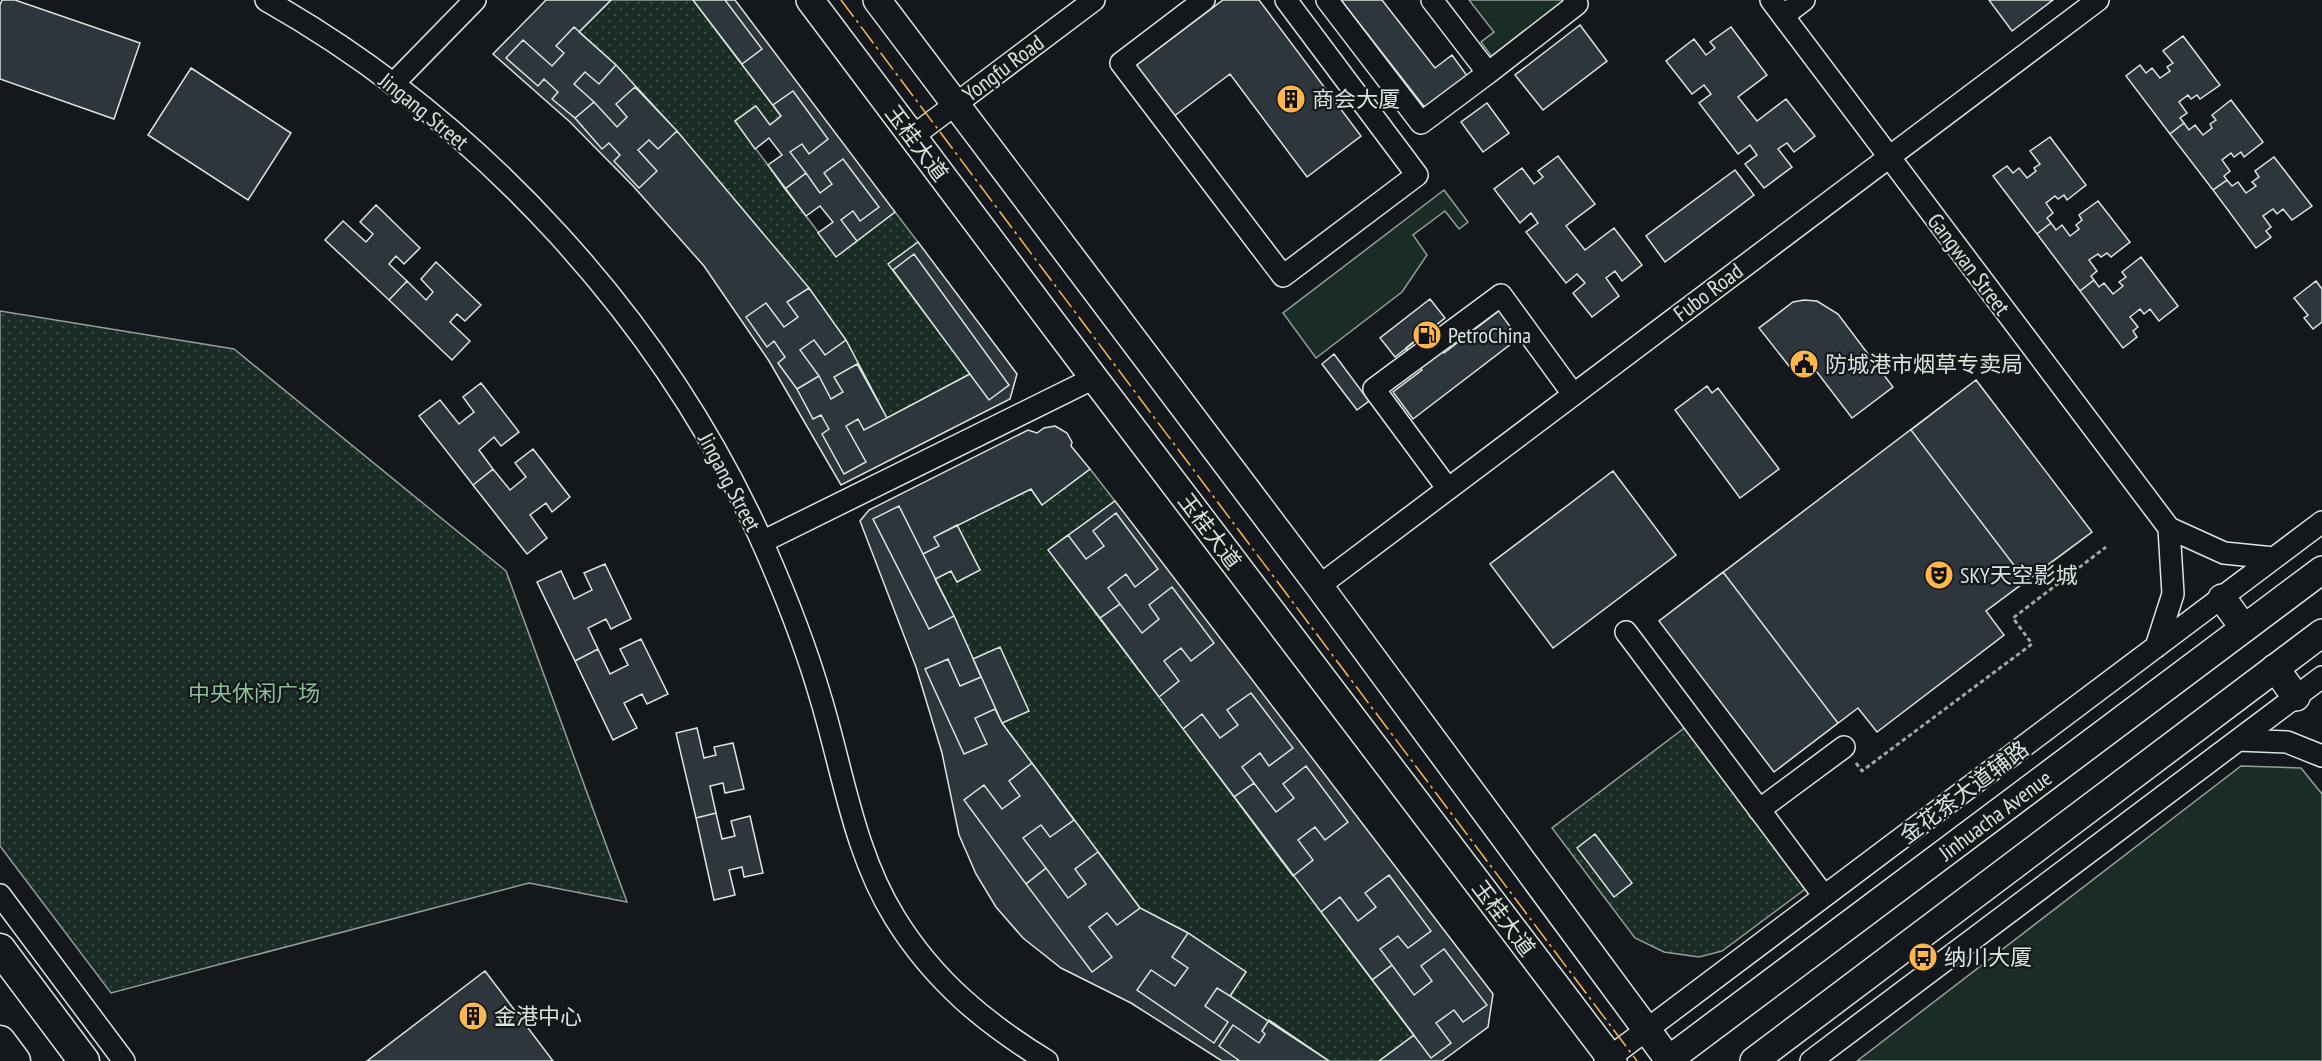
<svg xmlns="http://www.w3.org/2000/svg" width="2322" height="1061" font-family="'PT Sans Narrow','Noto Sans SC',sans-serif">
  <defs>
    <pattern id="park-dots" width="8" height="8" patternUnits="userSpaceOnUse" patternTransform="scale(1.5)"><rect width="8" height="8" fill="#1a2d24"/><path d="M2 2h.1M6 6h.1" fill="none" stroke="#3b4b43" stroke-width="1.8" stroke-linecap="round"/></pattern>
  </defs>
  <rect width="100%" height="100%" fill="#14181c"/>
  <path fill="#1a2d24" stroke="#939e99" stroke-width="1.5" d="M1469,0H1562L1564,2L1492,57L1481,42L1494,32Z
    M1444,190L1468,222L1459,229L1445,211L1413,235L1427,255L1402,292L1316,358L1283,313Z
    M2241,766L2301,768L2322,794V1061H1857Z"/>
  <path fill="url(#park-dots)" stroke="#939e99" stroke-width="1.5" d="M611,0H693L781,116L770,125L755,106L735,121L836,256L895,212L918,242L970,374L887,418L635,87L616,65L579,32Z
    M0,311L234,349L506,571L627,902L529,883L111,993L0,846Z
    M1090,469L1115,501L1049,550L1414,1035L1379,1061H1329L1230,996L1246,972L1188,933L1140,908L1002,723L1028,711L973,659L954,616L935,579L951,571L957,582L980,570L957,525L1031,489L1042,505Z
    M1687,726L1808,887L1722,951L1699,957L1664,952L1635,938L1552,828Z"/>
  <path fill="#2c363c" stroke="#d8e6dc" stroke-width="1.5" d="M2,0H15L140,43L114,119L0,79V5Z
    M546,0H611L579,32L616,65L677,131L809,288L846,340L887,418L970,374L888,264L918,242L1017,374L1010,399L841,485L769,361L704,266L634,187L570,122L493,54Z
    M693,0H735L895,212L836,257L818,233L833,222L820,206L806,216L768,165L782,155L769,138L755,149L735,121L756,106L770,125L781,116Z
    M693,0H725L762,49L742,64Z
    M1223,0H1259L1361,136L1307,177L1230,74L1173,117L1135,66Z
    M1341,0H1382L1435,68L1452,55L1468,77L1426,109Z
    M1989,0H2053L2012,31Z
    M1580,25L1607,61L1543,110L1515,75Z
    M574,27L616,65L599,84L585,72L574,84L594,102L575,118L552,99L558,92L544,79L538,86L506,58L523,40L552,66L564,53L556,46Z
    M1731,27L1767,75L1738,97L1757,121L1786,99L1815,136L1794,152L1787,143L1778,149L1792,167L1764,188L1745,164L1757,155L1750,145L1738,154L1699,103L1711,94L1704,85L1692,94L1666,61L1694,39L1706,55L1715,48L1710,42Z
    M2183,36L2220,85L2200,99L2197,95L2191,99L2188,95L2179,102L2187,113L2180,118L2184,123L2170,134L2126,76L2140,65L2146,73L2152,68L2160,78L2170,71L2167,67L2173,63L2163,51Z
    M191,68L291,133L248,200L148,135Z
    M635,87L677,131L658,149L649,140L638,150L657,171L639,188L614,161L620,155L609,143L602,149L575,118L594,102L617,127L627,117L616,104Z
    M793,91L828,139L809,154L802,144L790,152L806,173L785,189L768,165L782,155L769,138L755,149L735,121L756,106L770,125L781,116L773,105Z
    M2231,100L2263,142L2244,157L2241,152L2234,157L2231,153L2222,160L2230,171L2224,176L2227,180L2213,190L2170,134L2184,123L2189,130L2195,125L2203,135L2212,128L2210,124L2216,120L2212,115Z
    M1487,103L1509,133L1483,152L1461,122Z
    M2050,137L2086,185L2067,200L2064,195L2058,199L2055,196L2046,203L2053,213L2047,218L2051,223L2037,234L1993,176L2007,166L2013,173L2019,168L2027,178L2036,171L2034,168L2040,164L2030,151Z
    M1558,156L1595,204L1566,226L1585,250L1614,228L1642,265L1622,281L1615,271L1606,278L1619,296L1592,317L1573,293L1585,283L1577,274L1566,283L1526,232L1538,223L1531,213L1520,223L1494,189L1522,168L1534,184L1543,177L1538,171Z
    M2274,157L2312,206L2292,220L2283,209L2277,214L2273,209L2263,216L2271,227L2266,231L2271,237L2256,248L2213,190L2227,180L2232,186L2238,182L2246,193L2256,186L2252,182L2259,177L2255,171Z
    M843,159L879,207L860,221L853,211L841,220L857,241L836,257L818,233L833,222L820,206L806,216L785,189L806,173L820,193L832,184L824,173Z
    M1735,170L1754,195L1665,262L1646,236Z
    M2098,201L2130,242L2111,257L2107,253L2101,257L2098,254L2089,260L2097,271L2091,276L2094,280L2080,291L2037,234L2051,223L2056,230L2062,225L2070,236L2079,229L2076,225L2082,220L2079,215Z
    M376,205L420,248L404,264L396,256L389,264L407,281L389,300L325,240L343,221L366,242L373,234L360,222Z
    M914,254L1009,385L989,400L893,270Z
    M2141,257L2178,306L2159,321L2150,309L2144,314L2140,309L2130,317L2138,327L2133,331L2137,337L2123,348L2080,291L2094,280L2099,287L2104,283L2113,294L2123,286L2119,282L2126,277L2122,272Z
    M436,262L481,305L465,321L457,314L450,322L470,341L452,360L389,300L407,281L426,300L433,292L421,279Z
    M2316,281L2322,289V322L2313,329L2304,318L2308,315L2294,298Z
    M809,288L846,340L825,355L814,340L800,350L819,376L797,389L778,363L785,357L774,341L767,347L746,317L766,303L784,327L798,317L787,302Z
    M1430,299L1445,318L1395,357L1380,338Z
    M1804,300L1817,301L1838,314L1893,387L1852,418L1804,355L1789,366L1759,328L1793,302Z
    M1500,310L1520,337L1413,419L1393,392L1422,370L1406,348L1427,331L1444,353Z
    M1334,354L1369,401L1357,410L1322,364Z
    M857,364L887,418L864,430L858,419L846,426L866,462L844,474L822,434L829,429L821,415L813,419L797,389L819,376L831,399L843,392L834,377Z
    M1976,380L2092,532L1986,611L2004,635L1877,732L1858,708L1774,772L1659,621Z
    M1976,380L2092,532L2026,581L1911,430Z
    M481,383L519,432L501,446L494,437L479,450L493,469L473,485L419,416L440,400L459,424L474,412L463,397Z
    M1707,386L1712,393L1718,388L1779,469L1740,498L1675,410Z
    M1055,426L1067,433L1072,442L1071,446L1090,469L1042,505L1031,489L934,537L939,546L923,554L954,616L1002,723L1140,908L1188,933L1246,972L1230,996L1329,1061H1222L1131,1003L1061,968L1023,938L996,907L976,874L959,835L942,753L916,667L860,521L869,510L1028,430L1037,433L1044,428Z
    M533,449L570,497L552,512L546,503L530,515L547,538L527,554L473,485L493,469L510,490L526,477L515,463Z
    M1613,471L1676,555L1553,648L1490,564Z
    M1115,501L1493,994L1488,1027L1442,1061H1379L1414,1035L1048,550Z
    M899,506L923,554L939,546L934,537L957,525L980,570L957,582L951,571L935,579L954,616L929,629L873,519Z
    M1116,513L1158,569L1135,587L1126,574L1108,588L1120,604L1100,618L1048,550L1068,535L1086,559L1104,546L1093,531Z
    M605,564L631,619L611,629L606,619L588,628L598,649L575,661L537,582L561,571L574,599L592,590L584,573Z
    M1723,572L1838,723L1774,772L1659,621Z
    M1172,587L1214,643L1191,661L1181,648L1164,661L1179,681L1159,697L1100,618L1120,604L1142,633L1159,619L1149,605Z
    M641,639L668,694L647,704L642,694L624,703L637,728L613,740L575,661L598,649L610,674L628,665L620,649Z
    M1000,647L1029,711L1002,723L995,709L975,718L987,744L964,754L925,669L948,659L960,686L981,677L973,659Z
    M1251,693L1293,748L1269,766L1260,753L1242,767L1254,783L1234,797L1183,729L1202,714L1220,738L1238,725L1227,710Z
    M697,728L704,758L716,755L714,747L733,743L744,789L725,793L723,783L710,786L716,813L696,818L676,733Z
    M1032,763L1074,820L1050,837L1041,825L1023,838L1046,868L1026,884L964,800L984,785L1002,809L1020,796L1009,781Z
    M1306,766L1348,822L1325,840L1315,827L1298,840L1313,860L1293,876L1234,797L1254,783L1276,812L1294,798L1283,784Z
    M716,813L722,839L735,836L731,821L750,816L763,873L744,877L742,867L729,870L735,895L714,900L696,818Z
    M1595,834L1632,883L1614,897L1577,848Z
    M1098,852L1140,908L1117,925L1107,913L1089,927L1112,957L1092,972L1026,884L1046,868L1068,898L1086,884L1075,869Z
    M1389,875L1431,931L1408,948L1398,936L1380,949L1392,965L1372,980L1321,912L1340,897L1358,921L1376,907L1365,893Z
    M1188,933L1246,972L1230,996L1217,988L1205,1006L1228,1022L1214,1043L1137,990L1151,970L1175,986L1188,968L1172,957Z
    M1444,949L1487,1005L1463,1022L1454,1010L1436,1023L1451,1043L1431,1058L1372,980L1392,965L1414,995L1432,981L1421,966Z
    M485,971L553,1061H367Z
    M1269,1020L1329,1061H1240L1219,1046L1233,1025L1259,1043L1265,1034L1262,1031Z"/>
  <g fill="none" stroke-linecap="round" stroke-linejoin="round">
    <g stroke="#d8e6dc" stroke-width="24">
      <path id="minor" d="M266,0C480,121 664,321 764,546C786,596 806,647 821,699C843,772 854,852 895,918C934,981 985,1023 1047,1061
        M1204,0L1121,63L1283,276L1417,175L1286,0
        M1327,0L1421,123L1488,73
        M1432,0L1488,73L1577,4L1574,0
        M1771,0L2169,528L2224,553L2274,558
        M1783,16L1804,0
        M393,84L475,0
        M912,137L1094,0
        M1448,489L1374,389L1501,295L1573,394
        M762,542L1094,378
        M1319,586L2098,0
        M1626,632L1824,896
        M2156,647L2173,594L2169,528
        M2238,740L2287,742L2322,756
        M1759,810L1844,747
        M0,895L124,1061
        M1605,1061L2322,522
        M1811,1061L2322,677"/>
    </g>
    <g stroke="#d8e6dc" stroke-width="30">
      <g id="major">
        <path d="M810,0L1094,378L1613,1061"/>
        <path d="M877,0L1319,586L1669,1060"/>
        <path d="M2222,598L2244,628"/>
        <path d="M2275,668L2296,697"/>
        <path id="s1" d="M1667,1061L2322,570"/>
        <path d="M1754,1061L2322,633"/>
      </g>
    </g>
    <g stroke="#d8e6dc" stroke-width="33">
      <path id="highway" d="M0,949L84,1061
        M0,1041L15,1061"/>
    </g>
    <path stroke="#9da8a2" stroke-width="3" stroke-dasharray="4.5 3" stroke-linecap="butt" d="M1856,763L1862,771L2032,644L2013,618L2106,547"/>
    <use href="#minor" stroke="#14181c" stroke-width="21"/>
    <use href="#major" stroke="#14181c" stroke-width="27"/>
    <use href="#highway" stroke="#14181c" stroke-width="30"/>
    <path stroke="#ffb74d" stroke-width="1.5" stroke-dasharray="21 4.5 3 4.5" stroke-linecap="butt" d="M841,0L1637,1061"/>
  </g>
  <defs>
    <g id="building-disc" transform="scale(1.5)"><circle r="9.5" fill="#ffb74d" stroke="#14181c"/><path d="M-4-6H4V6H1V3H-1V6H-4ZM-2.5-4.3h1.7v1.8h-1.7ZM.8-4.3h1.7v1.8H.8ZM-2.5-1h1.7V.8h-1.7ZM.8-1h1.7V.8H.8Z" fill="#111"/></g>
    <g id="fuel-disc" transform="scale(1.5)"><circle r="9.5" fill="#ffb74d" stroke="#14181c"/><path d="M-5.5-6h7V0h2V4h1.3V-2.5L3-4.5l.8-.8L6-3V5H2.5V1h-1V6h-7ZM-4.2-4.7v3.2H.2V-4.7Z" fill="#111"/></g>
    <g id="civic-disc" transform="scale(1.5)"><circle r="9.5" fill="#ffb74d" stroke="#14181c"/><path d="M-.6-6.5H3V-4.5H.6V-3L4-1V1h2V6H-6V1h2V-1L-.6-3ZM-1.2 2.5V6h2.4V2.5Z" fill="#111"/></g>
    <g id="theatre-disc" transform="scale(1.5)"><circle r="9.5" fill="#ffb74d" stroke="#14181c"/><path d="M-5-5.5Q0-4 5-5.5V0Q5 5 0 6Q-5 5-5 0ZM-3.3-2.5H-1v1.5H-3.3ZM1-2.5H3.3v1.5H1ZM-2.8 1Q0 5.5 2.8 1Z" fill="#111"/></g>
    <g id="bus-disc" transform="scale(1.5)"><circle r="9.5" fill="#ffb74d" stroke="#14181c"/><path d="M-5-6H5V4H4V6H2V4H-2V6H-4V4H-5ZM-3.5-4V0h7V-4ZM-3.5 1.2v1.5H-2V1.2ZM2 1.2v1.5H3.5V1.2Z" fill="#111"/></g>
  </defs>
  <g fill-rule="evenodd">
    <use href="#building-disc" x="1291" y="99"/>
    <use href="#fuel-disc" x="1427" y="335"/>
    <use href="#civic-disc" x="1804" y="364"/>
    <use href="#theatre-disc" x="1939" y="575"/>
    <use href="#bus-disc" x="1923" y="957"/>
    <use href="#building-disc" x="473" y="1016"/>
  </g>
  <g text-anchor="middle" stroke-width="4.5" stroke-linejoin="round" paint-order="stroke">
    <g font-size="22" fill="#d8e6dc" stroke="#14181c">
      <text transform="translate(1003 68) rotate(-37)" y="8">Yongfu Road</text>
      <text transform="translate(424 111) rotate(39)" y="8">Jingang Street</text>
      <text transform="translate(917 143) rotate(53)" y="8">玉桂大道</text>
      <text transform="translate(1969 264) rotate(53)" y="8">Gangwan Street</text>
      <text transform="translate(1708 292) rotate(-37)" y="8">Fubo Road</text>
      <text transform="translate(730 482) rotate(62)" y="8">Jingang Street</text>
      <text transform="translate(1210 531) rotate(53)" y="8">玉桂大道</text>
      <text transform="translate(1964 792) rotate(-37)" y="8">金花茶大道辅路</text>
      <text dy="8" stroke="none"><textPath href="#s1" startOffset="410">Jinhuacha Avenue</textPath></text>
      <text transform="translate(1504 918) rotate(53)" y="8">玉桂大道</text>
    </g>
    <g font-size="22" fill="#d8e6dc" stroke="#14181c" text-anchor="start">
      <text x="1312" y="107">商会大厦</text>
      <text x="1448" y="343">PetroChina</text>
      <text x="1825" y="372">防城港市烟草专卖局</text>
      <text x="1960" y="583">SKY天空影城</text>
      <text x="1944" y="965">纳川大厦</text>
      <text x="494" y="1024">金港中心</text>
    </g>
    <g font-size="22" fill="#8ac095" stroke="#14181c">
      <text x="254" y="701">中央休闲广场</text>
    </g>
  </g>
</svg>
